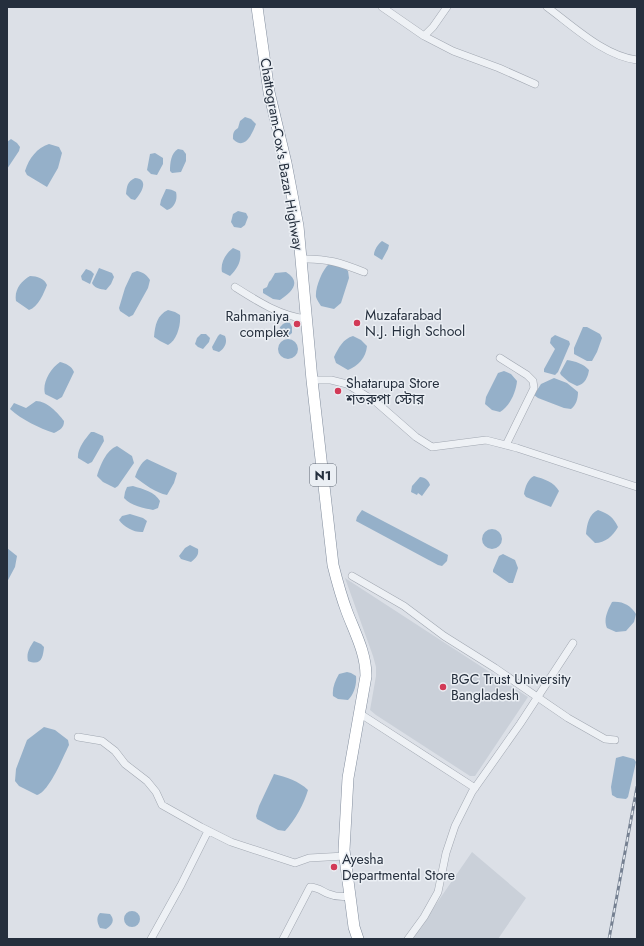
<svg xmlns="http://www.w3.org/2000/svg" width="644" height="946" font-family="Jost,'Noto Sans Bengali',sans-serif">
  <rect width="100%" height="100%" fill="#dce0e7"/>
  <path fill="#cad0d9" d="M345,578L528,697L475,776H470L376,715L370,710L376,676V667L373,656Z
    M472,852L526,898L498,939H412Z"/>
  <path fill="#95b0c9" d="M245,117L251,119L256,124C252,134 245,151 233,139C233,134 233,131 238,128L240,121Z
    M11,139L17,143L20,147L19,151L7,169V142Z
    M49,144L59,147L62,153L58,168L47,187L27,175L25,171C29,158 37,148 49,144Z
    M178,149L183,150L186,154V161L181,172L172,173L170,171C170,163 171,153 178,149Z
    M155,153L163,158V164L157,175L151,174L147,170L150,154Z
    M135,178C150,179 141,194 135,200L131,199L126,194C127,186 127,182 135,178Z
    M166,189C170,189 173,190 176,192C178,200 174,208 167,210L160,205L161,200Z
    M238,211L246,213L248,217L245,225L241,228L234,227L231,222L233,214Z
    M382,241L389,245L388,249L382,260L374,255C374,250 378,244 382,241Z
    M233,248L240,251C242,261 237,269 230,276L222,272C220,263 226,253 233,248Z
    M329,264L345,268L348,271L349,278L341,303L334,309L321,306C319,303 317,300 316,297C315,288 322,270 329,264Z
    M99,268L112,273L114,277L111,284L106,290C100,289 94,288 92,283Z
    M86,269L91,271L94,274L90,284L82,280L81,276Z
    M137,271C143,272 147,275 150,280L148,288L133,315L129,317L120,311L119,308L125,288L132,273Z
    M286,272C302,282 292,292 280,300L273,299L263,293V289L267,287L269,282L271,280L275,273Z
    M30,276C37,276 45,279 47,285C44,293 38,307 29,310L16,301C14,290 21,281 30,276Z
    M168,310L175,312L180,315C181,325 177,340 168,345L160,341L154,337C155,325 157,315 168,310Z
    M287,322L290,323L292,327V333L286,338L278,335L280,327L283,324Z
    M583,327H587L600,334L602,338L597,352L592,361H587L574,354V348Z
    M201,334H206L210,338L209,342L203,349L198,347L195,344L197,338Z
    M220,334L225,336C228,343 224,349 219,352L213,350L212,347L218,336Z
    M555,335L569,341L570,344L558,372L555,375L544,372V369L555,349L550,343L551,338Z
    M353,336L361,340L367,346C366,358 358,366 348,370L336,363L334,357C339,347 343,339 353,336Z
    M278 349a10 10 0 1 1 20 0a10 10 0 1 1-20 0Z
    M567,360C575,361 584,364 589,370C588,377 585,384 577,386L569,382L561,375L560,373Z
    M60,362C65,363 72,366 74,372L62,397L57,400L45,394C42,383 50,369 60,362Z
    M504,371L511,374L517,381C516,392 510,406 500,412L492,410L485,404L486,397L498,373Z
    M554,378L567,383L578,392C578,399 576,405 571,409L564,408L538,398L534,395L541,384Z
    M36,401C47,401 58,413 64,421C64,428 60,430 54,433C39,428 22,420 10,409L14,403L26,408Z
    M91,432H94L103,436L104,441L92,462L88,464L78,458C77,449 85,439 91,432Z
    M117,446L132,456L134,463L118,486L115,488L103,482L97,476C100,466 106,450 117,446Z
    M147,459L177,473L174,483L167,495C156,493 144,484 135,477C137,471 141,462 147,459Z
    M534,476C544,479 554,482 559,491L551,507L526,497L524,494C525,487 528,479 534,476Z
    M420,477C425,477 429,481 430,485L422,496L418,493L417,495L411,492L412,486Z
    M133,486C143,489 155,492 160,501L158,508L153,510C144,508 131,506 124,498L125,492L127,487Z
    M362,510L448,555L447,561L442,566L438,565L356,521L357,517Z
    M598,510C609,514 613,517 618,527C613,536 605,543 595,543L586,534C587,524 589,514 598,510Z
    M130,514L143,518L147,521L143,532C135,533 124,527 119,520L122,516Z
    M482 539a10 10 0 1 1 20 0a10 10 0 1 1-20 0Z
    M190,545L198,549C199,555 196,558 191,562L181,559L179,556L185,548Z
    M7,548L17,556L15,567L7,582Z
    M503,554L515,560L518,568L513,583H509L493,572V570L499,556Z
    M612,602C623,601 631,606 636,614L634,622L626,631L616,632L607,628C603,619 608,610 612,602Z
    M34,641L41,644L44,647C43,658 41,666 28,661C26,653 30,647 34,641Z
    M347,672L351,673L356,676C357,684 354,694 348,700L338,699L333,696C332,688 335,681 339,674Z
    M44,727L55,730L68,740L69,745C63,757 49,792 37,795L19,786L15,781L16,769L27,740Z
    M623,756L634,759L636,762L628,797L626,799L617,798L612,795L611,787L616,758Z
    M274,774C286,777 299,781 308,790C304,804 295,820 285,831L278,830L257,819L256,816L259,806Z
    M124 919a8 8 0 1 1 16 0a8 8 0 1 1-16 0Z
    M100,913L110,914C115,920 113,925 106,929L100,928C97,923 96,917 100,913Z"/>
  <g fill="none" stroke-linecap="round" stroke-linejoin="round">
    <g stroke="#a1a7b1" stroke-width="8">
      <path id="minor" d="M382,7L424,36L433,27L447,7
        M547,7C573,26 604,56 637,60
        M424,36L453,51L499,68L535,84
        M301,259C327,258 341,263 364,272
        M235,287C257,301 280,316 307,319
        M500,358L527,375L533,381L534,388L506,445
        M312,380H331L347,384L376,402L416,437L432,447L486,440L517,448L637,487
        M352,576L404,606L444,636L495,668L568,718L605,739L615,740
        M359,713L475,788
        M78,737L102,741L115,751L125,764L147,781L156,792L162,805L201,827L231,842L295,863L309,858L345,856
        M151,939L181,885L208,831
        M283,939L310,887C318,887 323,892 329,894C336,897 343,897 350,896
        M408,939L424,917L438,892L446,853L455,826L472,792L520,724L573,643"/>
    </g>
    <g stroke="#838e9e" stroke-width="12">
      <path id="highway" d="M257,7L269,92L286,163L298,226L312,380L333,565C337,581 341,596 347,612C355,633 366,653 366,676L348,778L344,850L354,927L358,939"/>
    </g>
    <use href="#minor" stroke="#eef1f5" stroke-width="7"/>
    <use href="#highway" stroke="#fff" stroke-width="11"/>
    <g stroke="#758091" stroke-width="3">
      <path id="rail" d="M609,939L637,787"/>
    </g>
    <use href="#rail" stroke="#ebeff4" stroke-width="1.5" stroke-dasharray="4.5" stroke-linecap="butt"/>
  </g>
  <g fill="#d23a57" stroke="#ebeff4" stroke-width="1.5">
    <circle cx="357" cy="323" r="4"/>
    <circle cx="297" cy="324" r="4"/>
    <circle cx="338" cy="391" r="4"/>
    <circle cx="443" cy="687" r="4"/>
    <circle cx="334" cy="867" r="4"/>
  </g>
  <g text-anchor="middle" stroke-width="3" stroke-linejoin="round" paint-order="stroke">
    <rect fill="#ebeff4" stroke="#606974" stroke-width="1" x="310" y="464" width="26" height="22" rx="3"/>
    <g font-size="13" font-weight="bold" fill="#252f3d">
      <text x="323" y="480">N1</text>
    </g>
    <g font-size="14" fill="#252f3d" stroke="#ebeff4">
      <text transform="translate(282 154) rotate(80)" y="5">Chattogram-Cox's Bazar Highway</text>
    </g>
    <g font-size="14" fill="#252f3d" stroke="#ebeff4" text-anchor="start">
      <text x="365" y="320">Muzafarabad<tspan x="365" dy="16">N.J. High School</tspan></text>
      <text x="289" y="321" text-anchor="end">Rahmaniya<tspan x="289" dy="16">complex</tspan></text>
      <text x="346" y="388">Shatarupa Store<tspan x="346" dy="16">শতরুপা স্টোর</tspan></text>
      <text x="451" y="684">BGC Trust University<tspan x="451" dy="16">Bangladesh</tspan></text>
      <text x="342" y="864">Ayesha<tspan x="342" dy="16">Departmental Store</tspan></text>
    </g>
  </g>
  <rect width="644" height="946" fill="none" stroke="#252f3d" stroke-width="16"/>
</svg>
